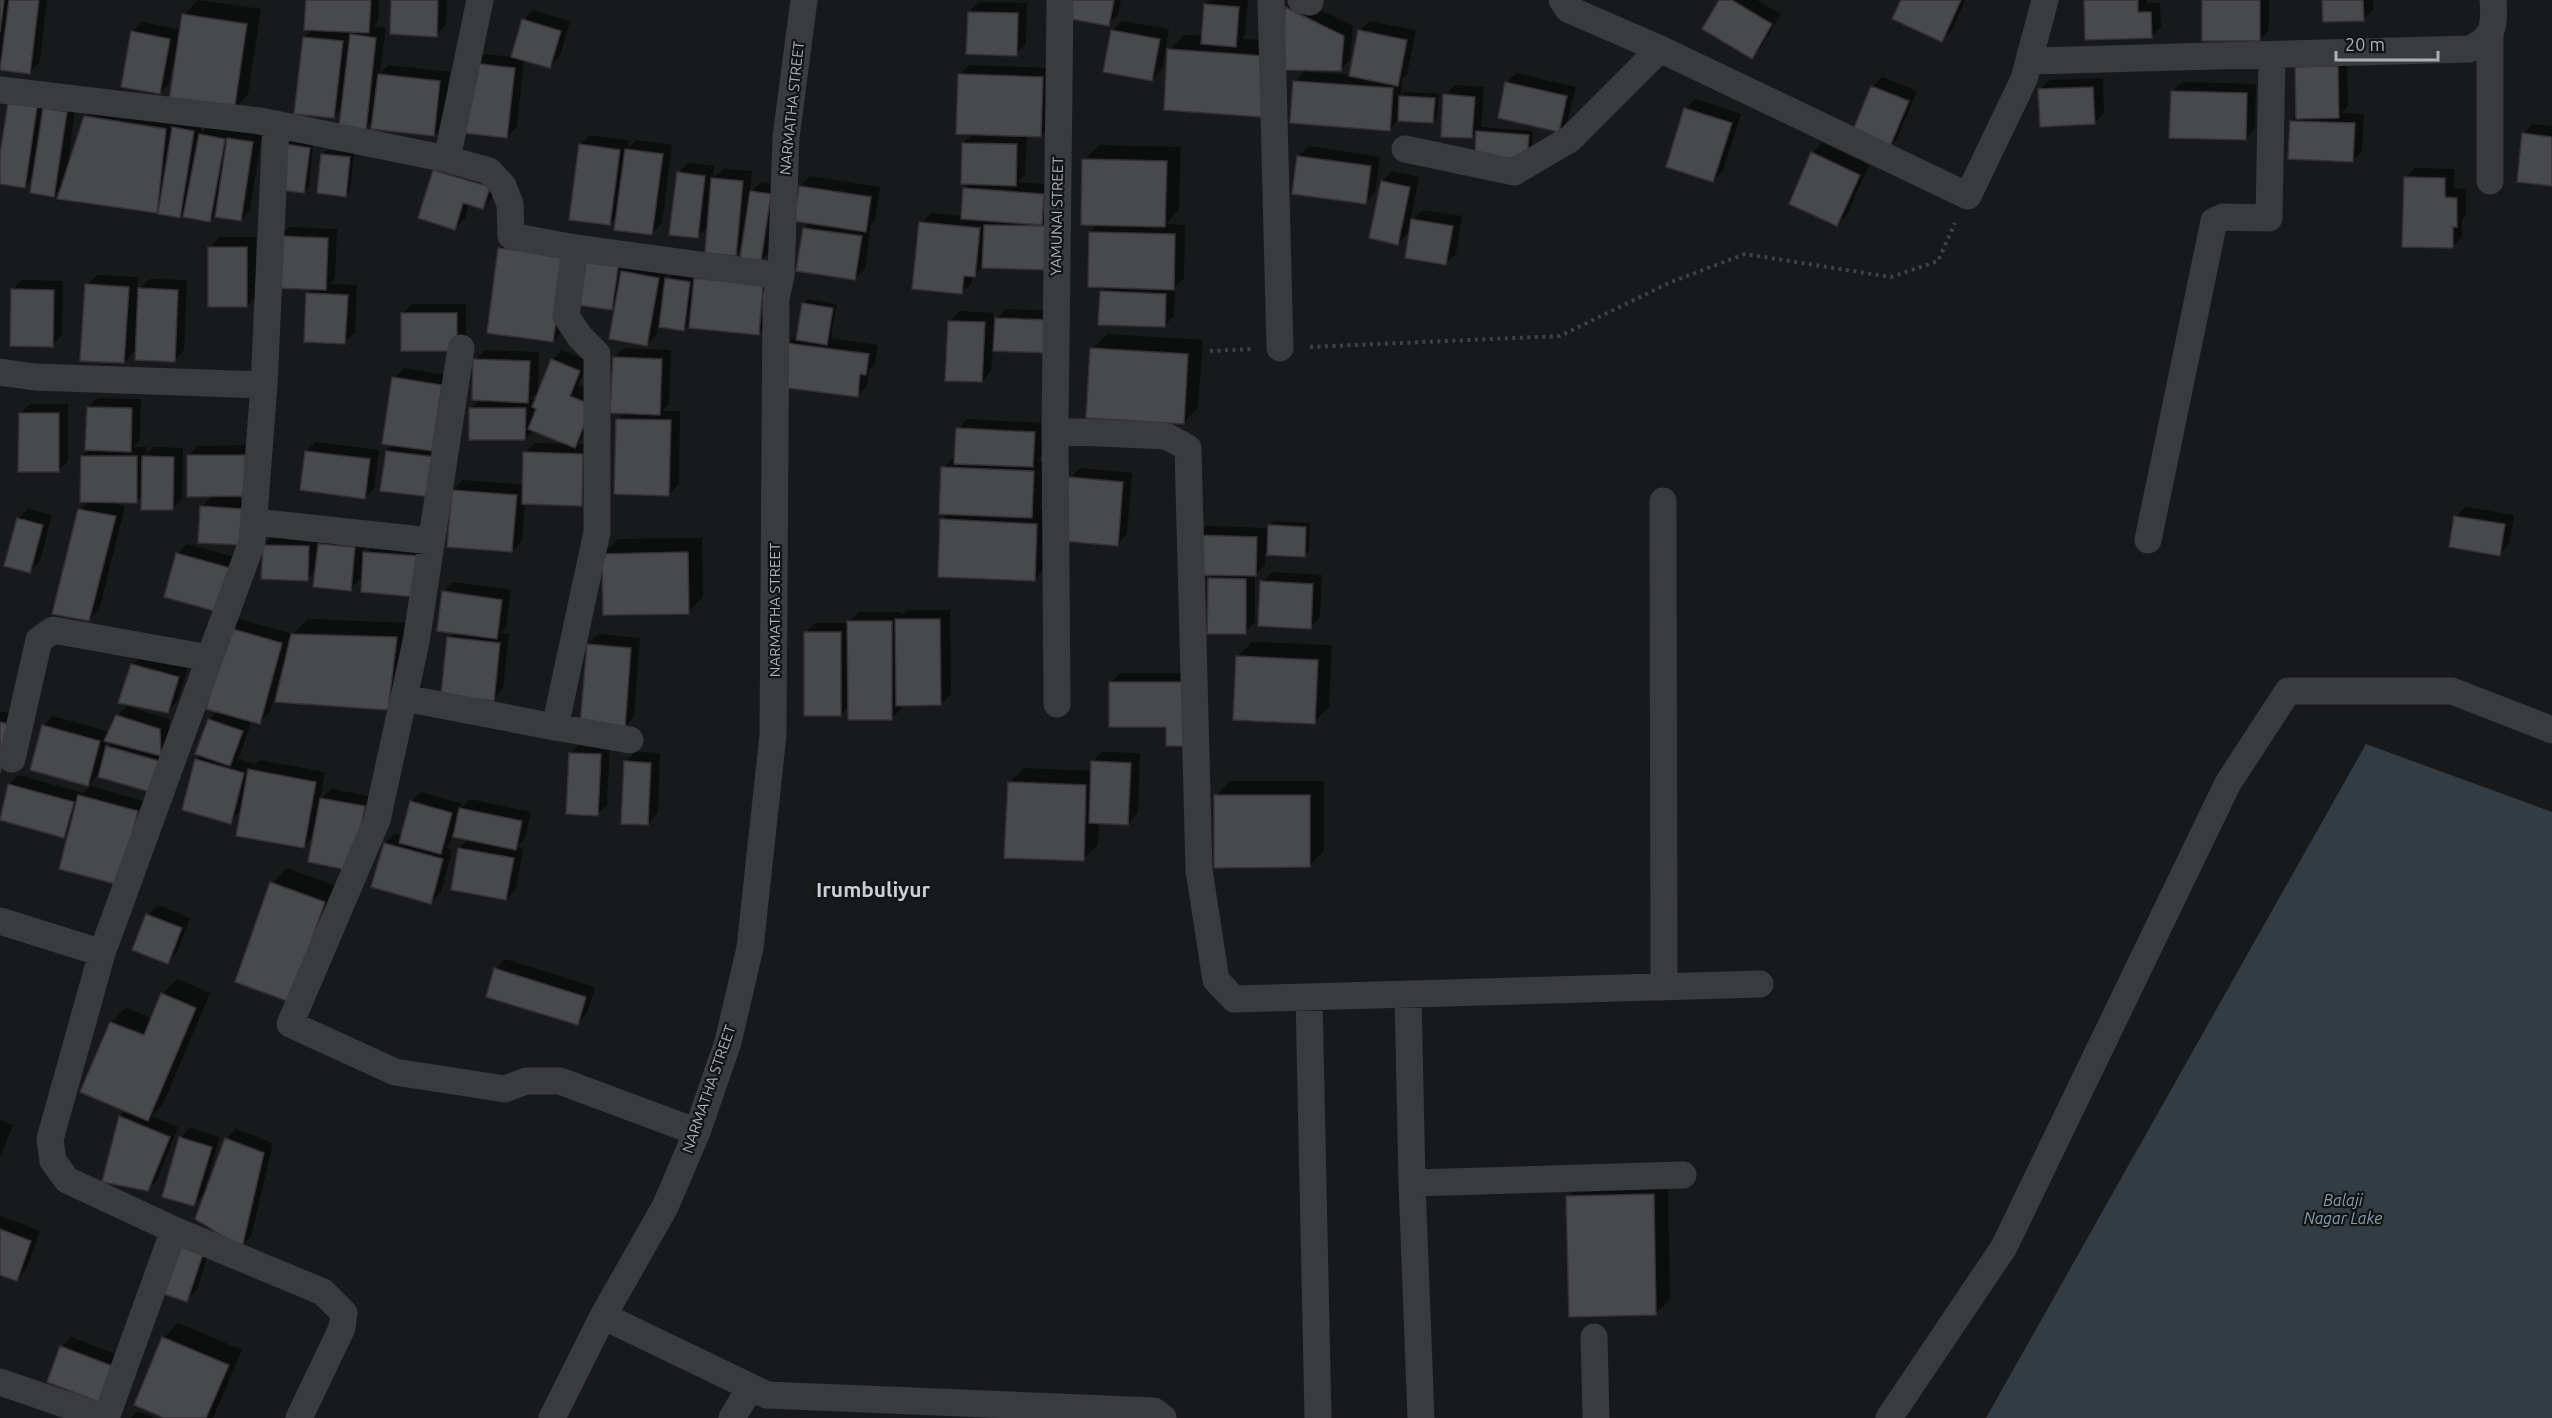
<svg xmlns="http://www.w3.org/2000/svg" width="2552" height="1418" font-family="Ubuntu,sans-serif">
  <rect width="100%" height="100%" fill="#18191a"/>
  <path fill="#333c42" d="M2366,744L2552,812V1418H1986Z"/>
  <path fill="#0007" fill-rule="evenodd" d="M0,0H47L40,62L30,72L4,55L0,59Z
    M198,0L261,9L248,95L233,110L178,49H176L169,83L160,93L132,32L142,22L181,30L184,15Z
    M307,0H379L378,21L373,27L386,28L380,73L389,65L450,72L444,125L434,135L374,120L365,128L343,107L333,117L305,37L313,29Z
    M393,0H447L446,25L436,35Z
    M1064,0H1121L1118,14L1109,24Z
    M1210,0H1248L1245,35L1242,39L1280,41L1276,100L1169,50L1184,35L1203,36L1205,4Z
    M1295,0H1300L1353,26L1350,60L1340,70L1307,69V72L1351,75L1359,31L1369,21L1416,30L1407,74L1402,79L1401,96L1405,92L1439,94L1437,117L1433,121L1399,119L1390,129L1295,81L1307,69H1285L1287,8Z
    M1721,0H1757L1781,14L1761,47L1751,57Z
    M1902,0H1965L1952,30L1942,40Z
    M2086,0H2147V3H2160L2161,27L2151,37Z
    M2204,0H2269V30L2259,40Z
    M2324,0H2373V10L2363,20Z
    M979,2L1027,3L1026,44L1016,54L969,12Z
    M533,10L570,21L560,56L550,66L524,59L517,127L507,137L475,64L485,54L513,57L523,20Z
    M1122,21L1169,29L1162,69L1152,79L1112,31Z
    M2347,57L2348,106L2341,113L2364,114L2362,151L2352,161L2291,122L2297,116L2296,67Z
    M969,65L1052,68L1050,126L1041,136L1027,135L1025,174L1018,182L1053,185L1058,217L972,275V283L962,292L921,223L931,213L962,216L964,188L970,183L963,143L973,134L959,75Z
    M1516,73L1576,87L1568,120L1559,130L1507,83Z
    M1882,77L1917,91L1897,139L1887,149L1853,134L1873,86Z
    M2103,78L2104,113L2094,123L2039,90L2049,80Z
    M2182,82L2256,84L2255,129L2245,139L2172,92Z
    M1455,85L1484,87L1481,127L1533,131L1531,153L1477,154L1478,130L1471,137L1445,95Z
    M1695,99L1741,114L1723,171L1713,181L1686,109Z
    M76,102L67,172L85,117L100,102L203,122L201,133L210,125L234,129L233,134L238,129L262,132L250,210L241,220L217,212L209,220L186,210L180,216L161,207L157,211L63,186L54,195L34,177L25,186L0,182V164L9,103Z
    M2533,124L2552,126V184L2523,134Z
    M590,135L629,141L628,148L636,140L672,145L662,223L652,233L617,216L610,224L580,145Z
    M291,141L313,144L309,187L304,191L287,145Z
    M1822,143L1869,165L1847,215L1837,224L1812,153Z
    M1099,145L1181,147L1179,210L1166,224L1185,225L1184,278L1175,287L1174,316L1164,326L1102,292L1107,286L1090,232L1099,223L1084,160Z
    M1309,146L1380,157L1375,193L1365,203L1299,156Z
    M327,150L354,153L350,191L345,195L323,155Z
    M444,161L499,178L492,198L483,208L469,204L465,218L455,228L434,171Z
    M688,163L714,166L713,179L723,169L752,171L750,193L761,182L780,185L771,250L761,260L743,246L736,254L709,226L697,237L678,173Z
    M2415,168L2454,169V188L2466,189V215L2462,219V237L2452,247L2405,178Z
    M1392,171L1419,177L1410,223L1422,210L1462,216L1456,254L1446,263L1411,230L1398,243L1382,181Z
    M810,176L880,187L875,220L871,225L865,269L855,278L804,229L810,222L800,186Z
    M289,227L337,229L335,278L329,284L357,285L355,333L345,342L307,294L313,288L279,237Z
    M515,234L568,326L553,341L500,249Z
    M220,237H256V296L247,306L210,247Z
    M628,250L625,269L632,262L668,269L666,280L671,275L696,278L705,269L773,276L768,323L758,333L690,310L688,325L683,330L658,326L657,334L647,344L617,302L611,308L579,303Z
    M97,275L138,277L137,291L150,279L187,280L184,351L174,361L137,349L124,362L87,285Z
    M22,280L63,281L62,335L52,345L12,290Z
    M808,299L837,304L831,338L878,345L875,363L869,370L867,386L857,396L788,344L797,334L803,304Z
    M412,304H466V340L402,314Z
    M1006,309L1058,311L1047,351L993,349L991,371L982,381L950,321L960,311L994,313V321Z
    M1107,334L1203,340L1198,408L1183,423L1092,349Z
    M624,348L671,350L669,404L662,411H680L679,484L669,494L618,420L625,412L614,357Z
    M485,350L539,352L538,392L530,399H537L552,360L562,350L589,361L578,386L601,395L584,436L577,444H592L591,494L582,504L525,503L522,541L512,551L453,490L463,480L524,485L525,452L535,443L567,444L534,430L525,439L470,409L480,399L475,360Z
    M404,368L451,376L440,486L387,451L394,444V378Z
    M98,398L141,399L140,440L133,447H147L146,454L154,447L183,448L182,499L172,509L143,495L136,501H106L125,506L99,610L89,620L80,510L89,501L82,456L90,449L88,407Z
    M30,404H68V461L58,471L20,414Z
    M967,419L1044,423L1042,456L1037,461H1043L1041,507L1039,509H1051L1049,565L1034,580L942,520L949,513L943,468L953,458H956L958,429Z
    M316,442L379,450L374,488L365,498L306,451Z
    M254,445L225,495V497L252,499L251,534L202,506L213,495L188,456L198,446Z
    M1080,468L1132,473L1127,534L1117,544L1070,478Z
    M2466,507L2514,515L2509,544L2499,554L2456,516Z
    M28,509L52,515L40,561L30,571L18,519Z
    M1274,521L1310,523L1309,551L1304,555L1265,554V565L1255,575V622L1245,632L1209,579L1214,574L1197,536L1207,526L1269,528Z
    M329,534L365,538L363,555L375,543L428,546L425,586L363,576L350,589L316,570L307,579L264,545L274,535L318,537V545Z
    M702,538L703,597L688,612L603,554L618,539Z
    M187,544L243,559L222,611L177,554Z
    M1272,572L1322,575L1320,617L1310,627L1262,582Z
    M453,582L511,590L506,627L500,633L509,634L503,689L493,699L449,638L455,632L444,592Z
    M907,610H950L951,694L941,704H901V709L891,719L849,706L840,715L805,633L815,623H848L859,612H901V615Z
    M240,619L293,634L308,619L411,623L388,708L283,665L270,712L260,722L252,720L240,755L236,758L253,763L252,767L259,760L325,772L320,800L331,789L374,797L362,859L314,836L303,847L242,810L230,822L196,760L202,755L209,719L218,711L230,629Z
    M598,634L640,638L634,717L624,727L588,644Z
    M1252,642L1332,645L1329,707L1314,722L1238,656Z
    M142,655L188,667L177,702L167,711L132,665Z
    M1120,673H1193L1167,725L1110,683Z
    M127,706L169,719L170,745L164,781L101,772L88,785L43,726L53,716L110,732L117,716ZM107,740L113,742L104,750Z
    M0,711L20,716L10,761L0,771Z
    M580,744L610,745L607,805L597,814L571,754Z
    M635,752L660,753L658,813L648,823L625,762Z
    M1102,752L1140,753L1138,813L1128,823L1099,822L1098,845L1083,859L1009,783L1024,768L1092,771V762Z
    M19,775L83,793L90,786L147,802L129,873L71,828L64,836L9,785Z
    M1230,781H1324V851L1309,866L1215,796Z
    M421,792L461,803L459,810L470,799L531,812L525,838L517,847L523,848L516,889L506,899L459,848L469,839L452,835L450,843L446,848L452,850L441,892L431,902L385,843L395,834L402,836L411,802Z
    M287,868L339,887L289,1000L272,883Z
    M158,905L190,918L177,952L168,962L134,949L148,915Z
    M505,959L595,987L587,1013L577,1023L496,969Z
    M177,979L210,993L163,1104L151,1116L178,1127L157,1180L147,1189L104,1181L120,1116L126,1110L111,1022L126,1008L152,1018L162,994Z
    M0,1120L13,1125L0,1157Z
    M190,1128L220,1137L205,1189H208L226,1139L236,1129L273,1143L251,1237L241,1246L207,1191L194,1204L181,1138Z
    M1668,1180L1670,1299L1655,1314L1568,1197L1583,1182Z
    M0,1216L40,1231L26,1270L16,1279L0,1273Z
    M211,1244L197,1290L187,1300L162,1292Z
    M178,1323L242,1350L213,1418H168L136,1404L164,1338Z
    M71,1337L123,1357L101,1401L62,1347Z
    M138,1411L155,1418H131Z"/>
  <path fill="#48494c" stroke="#333336" stroke-width="1.5" d="M0,0H4L0,32Z
    M9,0H39L30,74L0,70Z
    M306,0H371L369,33L304,30Z
    M391,0H438L437,37L390,34Z
    M1063,0H1114L1109,26L1060,17Z
    M1719,0H1732L1772,24L1752,59L1702,29Z
    M1901,0H1961L1942,42L1892,19Z
    M2084,0H2138V12H2151L2152,38L2085,40Z
    M2202,0H2260V41H2202Z
    M2322,0H2363L2364,21L2323,22Z
    M1204,4L1239,7L1236,47L1201,44Z
    M1285,7L1344,36L1341,71L1283,70Z
    M968,12L1018,13L1017,56L966,54Z
    M182,14L247,24L234,111L169,101Z
    M522,19L561,31L550,68L511,57Z
    M1111,30L1160,39L1152,81L1103,72Z
    M1358,30L1407,40L1398,86L1349,76Z
    M131,31L170,39L160,94L121,87Z
    M350,34L376,38L366,130L339,127Z
    M303,37L343,41L334,118L294,114Z
    M1167,49L1266,56L1262,117L1164,110Z
    M473,63L515,68L507,138L465,133Z
    M2338,66L2339,118L2296,119L2295,67Z
    M378,74L440,81L434,136L371,129Z
    M958,74L1043,77L1041,137L956,134Z
    M1293,81L1393,88L1390,131L1290,123Z
    M1505,82L1567,96L1559,132L1498,118Z
    M1871,86L1909,101L1888,151L1851,135Z
    M2093,87L2095,124L2040,127L2038,89Z
    M2171,91L2247,93L2246,140L2169,138Z
    M1443,94L1475,97L1472,138L1441,137Z
    M1399,96L1435,98L1433,123L1398,121Z
    M8,103L37,107L25,188L0,184V154Z
    M43,108L67,112L54,197L30,193Z
    M1684,108L1732,123L1713,182L1666,167Z
    M84,116L166,129L157,213L57,199Z
    M2290,121L2355,123L2353,162L2288,159Z
    M172,127L194,131L180,218L158,214Z
    M1476,131L1529,135L1527,159L1475,156Z
    M2522,133L2552,137V186L2517,182Z
    M199,134L225,139L210,222L183,217Z
    M227,138L253,142L241,221L215,217Z
    M962,143L1017,144L1016,186L961,184Z
    M285,144L310,148L304,193L280,190Z
    M579,144L620,150L610,225L569,220Z
    M625,149L663,154L652,235L614,230Z
    M1811,152L1860,175L1837,226L1789,204Z
    M321,154L350,157L346,197L317,193Z
    M1297,156L1371,166L1366,204L1292,194Z
    M1082,159L1167,161L1165,227L1081,225Z
    M433,170L490,187L483,209L463,203L455,230L418,218Z
    M677,172L705,176L698,238L669,235Z
    M2404,177L2445,178V197L2457,198V227H2453V248L2402,247Z
    M711,178L743,181L736,256L705,253Z
    M1381,181L1410,187L1398,245L1369,238Z
    M799,186L871,197L866,232L794,221Z
    M963,188L1044,194L1042,225L961,219Z
    M750,191L771,194L761,261L740,258Z
    M1411,219L1453,226L1446,265L1405,258Z
    M919,222L980,228L975,277L964,276L962,294L912,289Z
    M984,225L1048,226L1047,270L982,268Z
    M803,228L862,236L855,280L796,271Z
    M1089,232L1175,234L1174,290L1088,287Z
    M278,236L328,238L326,290L276,288Z
    M208,247H247V307H208Z
    M498,248L565,257L553,342L487,333Z
    M586,255L619,260L612,310L578,305Z
    M621,271L659,278L647,346L609,339Z
    M665,278L690,282L684,331L659,327Z
    M694,278L763,285L759,335L689,328Z
    M85,284L129,287L124,363L80,361Z
    M138,288L178,290L175,362L135,360Z
    M11,289L54,290L53,347L10,346Z
    M1100,291L1166,294L1165,327L1098,325Z
    M306,293L348,295L345,344L304,342Z
    M802,303L833,308L827,345L796,340Z
    M401,313H457V351H401Z
    M995,318L1049,320L1048,353L993,351Z
    M948,321L985,322L982,382L945,381Z
    M786,343L869,354L866,375L860,374L858,397L780,387Z
    M1090,348L1188,354L1184,424L1086,418Z
    M613,357L662,359L660,415L610,413Z
    M473,359L530,361L528,403L472,400Z
    M551,359L580,371L570,396L592,405L575,448L528,429L536,409L532,407Z
    M392,377L442,385L432,451L382,444Z
    M87,407L132,408L131,452L85,450Z
    M469,408H526L525,440H469Z
    M19,413H59V472H18Z
    M616,419L671,420L669,496L614,494Z
    M956,428L1035,432L1033,467L954,464Z
    M305,451L370,459L365,499L300,490Z
    M386,451L436,457L431,497L380,491Z
    M523,452L583,454L582,506L522,504Z
    M187,455H245V496L187,497Z
    M81,456H137V503L80,502Z
    M142,456L174,457L173,510H141Z
    M941,467L1034,471L1032,518L939,514Z
    M1068,477L1123,482L1118,546L1063,541Z
    M452,490L517,495L512,552L447,547Z
    M200,506L243,509L242,545L198,543Z
    M78,509L116,516L89,621L52,614Z
    M2454,516L2505,524L2500,556L2449,547Z
    M17,518L43,525L30,573L4,566Z
    M940,519L1037,524L1035,581L938,577Z
    M1268,525L1306,527L1305,557L1267,555Z
    M1196,535L1257,537L1256,576L1195,575Z
    M318,544L355,547L351,591L313,587Z
    M263,545L309,546L308,581L261,579Z
    M363,552L419,556L416,597L361,592Z
    M688,552L689,614L603,615L602,554Z
    M176,553L234,569L222,613L164,597Z
    M1208,578L1246,579V634H1207Z
    M1260,581L1313,584L1311,629L1258,626Z
    M442,591L502,600L497,639L437,631Z
    M895,619H940L941,705L896,706Z
    M847,621H892V720H848Z
    M229,628L282,643L260,724L206,709Z
    M804,632H841V716H804Z
    M291,634L397,637L388,710L275,702Z
    M447,637L500,643L494,701L441,695Z
    M587,644L631,648L625,728L580,725Z
    M1236,656L1318,660L1315,724L1233,720Z
    M131,664L179,677L168,713L118,703Z
    M1109,682H1184V746H1166V727H1109Z
    M116,715L160,729L161,756L104,741Z
    M208,719L243,731L230,766L195,754Z
    M0,722L12,725L0,773Z
    M42,725L100,741L88,786L30,770Z
    M106,746L163,762L154,793L98,777Z
    M569,753L601,754L598,816L566,814Z
    M195,759L244,773L231,824L182,810Z
    M624,761L651,763L648,825L621,824Z
    M1091,761L1131,763L1128,825L1089,823Z
    M248,769L316,782L304,848L236,836Z
    M1008,782L1086,785L1084,861L1004,858Z
    M8,784L74,802L64,838L0,820Z
    M78,795L138,811L119,885L59,869Z
    M1214,795H1310V867L1214,868Z
    M320,798L365,806L353,871L308,862Z
    M410,801L452,813L441,854L399,843Z
    M459,808L522,821L516,850L453,837Z
    M384,843L443,859L431,904L371,887Z
    M458,848L514,858L506,900L451,890Z
    M270,882L325,902L290,1002L235,982Z
    M146,914L182,928L168,964L132,950Z
    M494,968L586,997L578,1025L486,997Z
    M161,993L196,1008L148,1121L80,1092L110,1022L144,1035Z
    M119,1116L170,1137L148,1191L102,1182Z
    M179,1137L212,1147L194,1206L162,1197Z
    M225,1138L264,1153L242,1248L195,1219Z
    M1654,1194L1656,1315L1569,1317L1566,1196Z
    M0,1229L31,1241L17,1281L0,1275Z
    M176,1245L203,1254L187,1302L161,1293Z
    M162,1337L229,1365L206,1418H164L134,1405Z
    M60,1346L115,1367L101,1403L47,1382Z"/>
  <g fill="none" stroke-linecap="round" stroke-linejoin="round">
    <path stroke="#404246" stroke-width="4" stroke-dasharray="3 4.5" stroke-linecap="butt" d="M1310,347L1560,336L1671,282L1745,254L1891,277L1938,261L1955,223
      M1210,351L1251,349"/>
    <path stroke="#3a3b3f" stroke-width="27" d="M1271,0L1280,348
      M1301,0L1310,2
      M1562,0L1568,9L1660,49L1968,196L2024,79L2045,0
      M2490,36V181
      M2029,61L2469,49C2494,39 2495,25 2493,0
      M0,90L260,121L447,159L489,171L503,186L510,204L511,236L575,248L781,276
      M276,124L264,385L252,542L102,953L50,1139L53,1161L67,1180L174,1230L323,1292L344,1313L342,1328L299,1418
      M1405,149L1514,172L1570,139L1660,49
      M447,159L480,0
      M575,248L566,316L580,337L597,354V532L555,727L630,740
      M461,348L416,642L377,820L290,1024L395,1072L505,1089L526,1081H560L697,1132
      M0,372L35,377L264,385
      M1055,431L1166,436L1188,448L1199,870L1216,980L1234,999L1760,984
      M1663,501L1664,987
      M255,522L431,541
      M2148,540L2214,221L2223,217L2269,218L2272,56
      M404,698L555,727
      M1057,704L1055,431L1060,0
      M12,759L39,640L53,630L209,658
      M0,921L102,953
      M1408,994L1412,1183L1421,1418
      M1309,997L1318,1418
      M1412,1183L1683,1175
      M603,1316L767,1395L1154,1411L1163,1418
      M1594,1337L1596,1418
      M0,1382L105,1418
      M106,1418L174,1230
      M552,1418L603,1316L665,1207L697,1132L728,1042L750,948L773,735L776,298L781,276L786,137L804,0
      M732,1418L750,1388
      M1889,1418L2004,1247L2228,783L2288,691H2452L2552,730"/>
  </g>
  <g text-anchor="middle" stroke-width="4.5" stroke-linejoin="round" paint-order="stroke">
    <g font-size="15" fill="#acb1b8" stroke="#131415">
      <text transform="translate(792 108) rotate(-84)" y="5">NARMATHA STREET</text>
      <text transform="translate(1057 216) rotate(-89)" y="5">YAMUNAI STREET</text>
      <text transform="translate(775 610) rotate(-90)" y="5">NARMATHA STREET</text>
      <text transform="translate(709 1089) rotate(-71)" y="5">NARMATHA STREET</text>
    </g>
    <g font-size="16" font-style="italic" fill="#879faf" stroke="#131415">
      <text x="2343" y="1206">Balaji<tspan x="2343" dy="18">Nagar Lake</tspan></text>
    </g>
    <g font-size="21" font-weight="bold" fill="#cdcfd5" stroke="#131415">
      <text x="873" y="897">Irumbuliyur</text>
    </g>
  </g>
  <path d="M2336 51v9h102v-9" fill="none" stroke="#acb1b8" stroke-width="3"/>
  <text x="2345" y="51" font-size="18" fill="#acb1b8" stroke="#131415" stroke-width="4.5" paint-order="stroke">20 m</text>
</svg>
